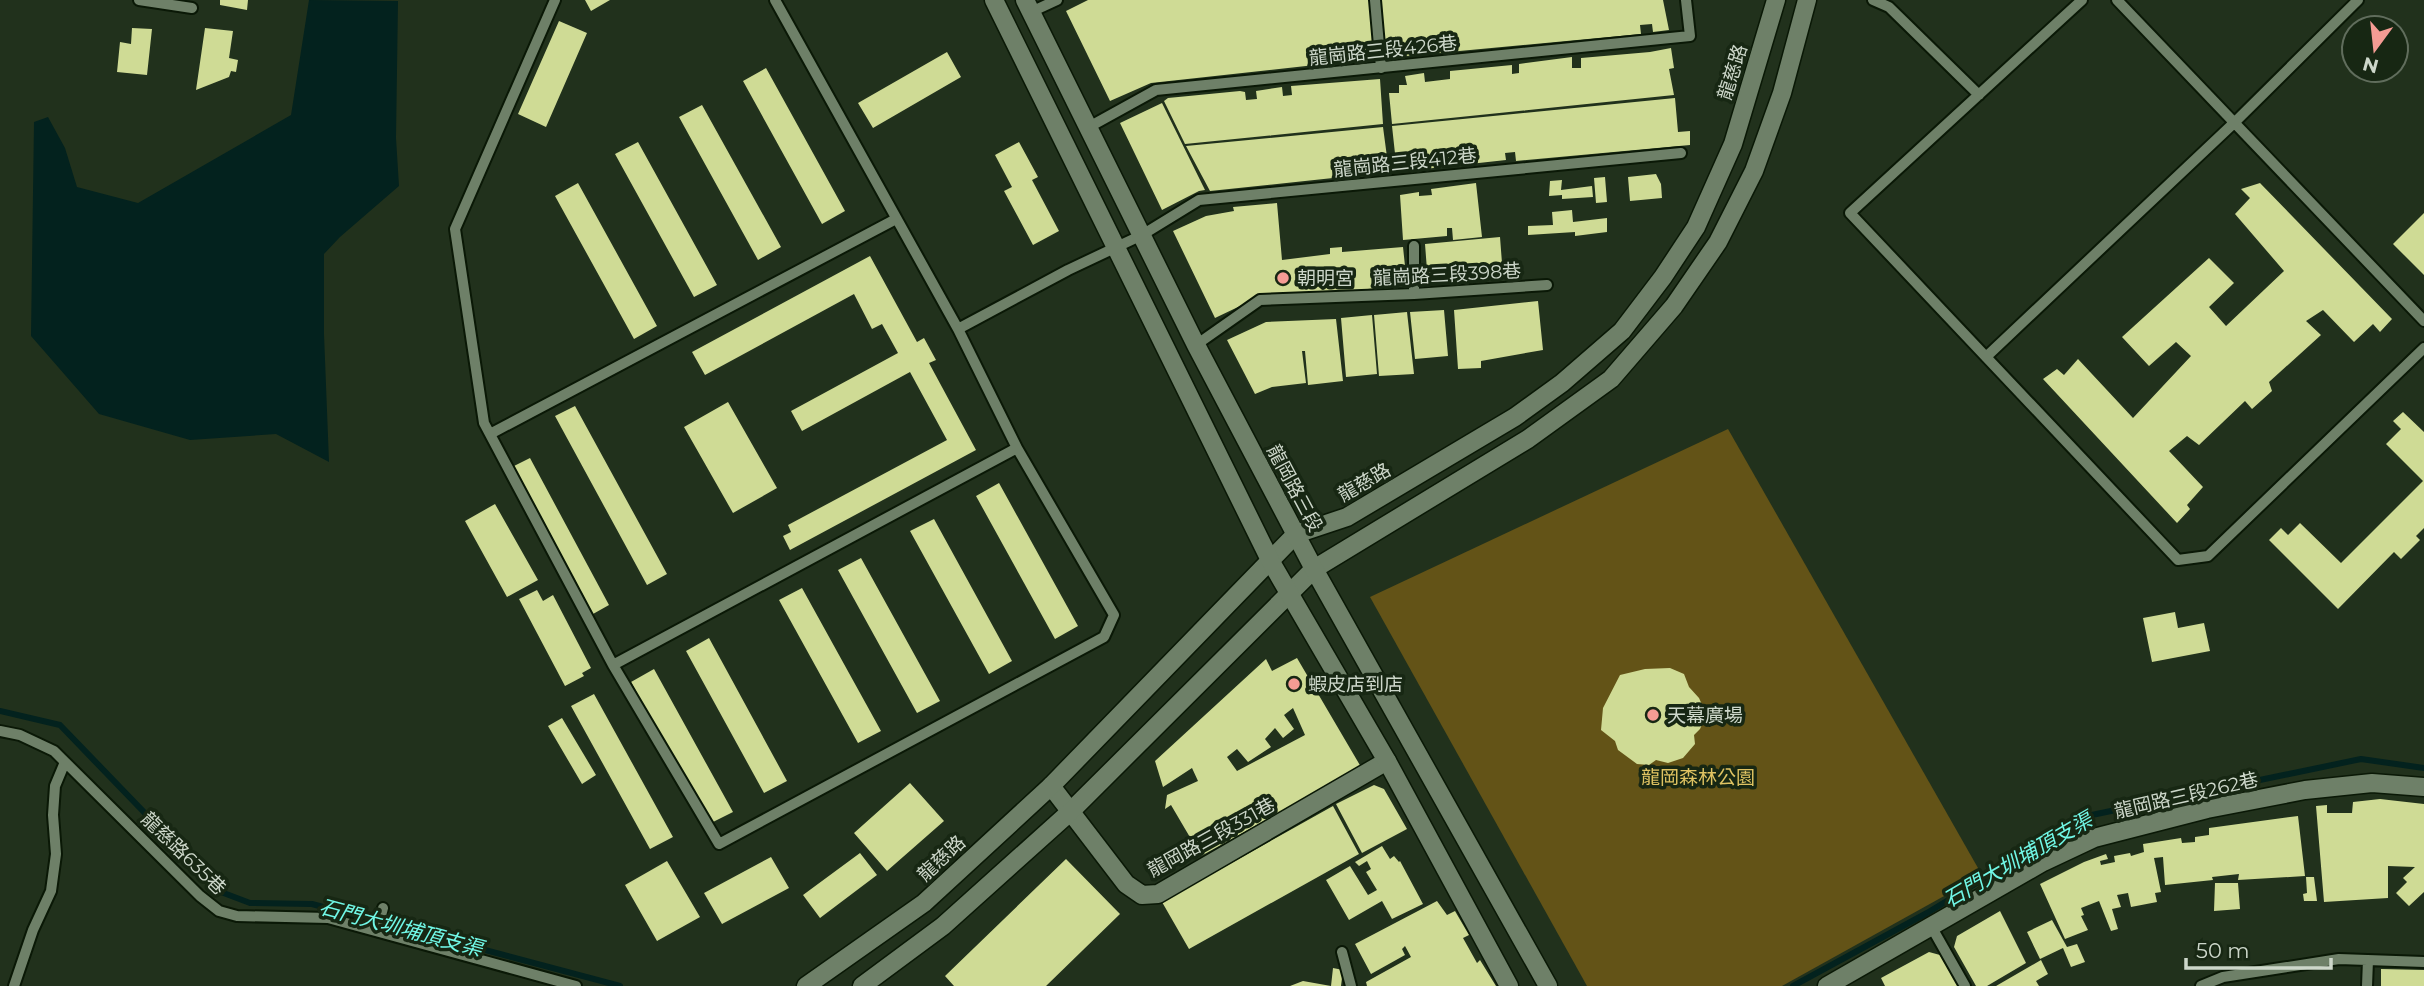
<svg xmlns="http://www.w3.org/2000/svg" width="2424" height="986" font-family="Montserrat,'Noto Sans TC',sans-serif">
  <rect width="100%" height="100%" fill="#21311c"/>
  <path fill="#635317" d="M1728,429L1982,875L1782,986H1587L1370,597Z"/>
  <path fill="#03221e" d="M309,0L398,1L396,138L399,186L340,237L324,254V334L329,462L276,434L190,440L99,414L31,336L34,122L48,117L65,148L77,187L138,203L291,115Z"/>
  <g fill="none" stroke-linecap="round" stroke-linejoin="round">
    <path stroke="#03221e" stroke-width="6" d="M0,711L60,725L221,892L250,903L312,904L620,986
      M1793,986L1927,913L2087,816L2361,759L2424,768"/>
  </g>
  <path fill="#cfdb95" fill-rule="evenodd" d="M220,0H248L247,10L220,5Z
    M585,0H610L591,11Z
    M1088,0H1371L1376,59L1332,64L1330,54L1322,56L1324,64L1151,83L1110,101L1066,11Z
    M1380,0H1663L1669,30L1653,32L1652,24L1640,25L1641,34L1385,58Z
    M559,21L587,33L546,127L518,114Z
    M132,28L152,29L147,75L117,72L120,42L131,44Z
    M205,28L233,31L229,58L238,60L236,72L231,71L229,77L196,90Z
    M1671,48L1674,68L1669,69L1674,95L1392,124L1389,93H1399V85H1407L1405,76L1424,73L1425,82L1450,79V71L1512,65V74L1519,73V64L1572,57V68H1581V58L1650,52Z
    M947,52L961,77L873,128L858,103Z
    M766,68L845,211L822,224L743,81Z
    M1380,79L1383,124L1185,144L1164,101L1168,98L1240,91L1245,92L1246,100L1257,99L1256,91L1282,87L1283,96L1292,95L1291,86Z
    M1675,98L1678,132L1690,131V145L1516,161L1515,152L1505,153L1506,160L1397,172L1392,126Z
    M1162,103L1205,190L1199,191L1162,210L1120,123Z
    M702,105L781,247L758,260L679,117Z
    M1383,127L1389,172L1210,191L1186,146Z
    M638,142L717,285L694,297L615,154Z
    M1019,142L1038,177L1032,180L1059,231L1033,245L1004,191L1012,187L995,155Z
    M1656,174L1661,184L1662,198L1630,201L1628,177Z
    M1605,177L1607,202L1596,203L1594,178Z
    M1562,180L1561,190L1592,186L1593,197L1562,199V195L1549,196L1550,181Z
    M578,183L657,326L634,339L555,196Z
    M1476,183L1482,237L1453,240L1452,228H1447V236L1403,240L1400,195L1419,192V196L1432,195L1431,189Z
    M2260,183L2392,319L2380,332L2373,324L2354,342L2323,310L2306,321L2321,335L2269,382L2272,391L2252,409L2245,401L2199,445L2187,436L2169,451L2203,487L2187,505L2190,509L2177,523L2043,379L2057,369L2064,375L2078,359L2133,418L2191,356L2176,342L2149,366L2122,337L2209,258L2234,283L2209,307L2226,326L2284,271L2235,214L2250,198L2241,189Z
    M1277,203L1282,260L1330,254V248L1342,247V252L1403,247L1407,285L1260,300L1259,297L1215,318L1173,231L1206,216L1234,211L1233,207Z
    M1572,210L1573,222L1607,218V232L1575,236V232L1528,235V226L1553,225L1552,212Z
    M2424,213V275L2393,244Z
    M1500,237L1503,276L1428,283L1425,244Z
    M870,256L917,342L924,338L936,360L929,363L976,450L790,550L783,536L791,532L788,525L947,440L910,372L802,431L791,411L898,353L882,324L872,329L854,294L705,375L692,352Z
    M1538,301L1543,350L1481,361V368L1458,369L1454,310Z
    M1444,310L1448,356L1415,359L1410,312Z
    M1407,312L1414,374L1379,376L1374,315Z
    M1372,315L1377,374L1346,377L1341,318Z
    M1336,319L1343,381L1308,385L1305,351H1302L1306,383L1272,387L1255,394L1227,340L1266,322Z
    M728,402L777,488L733,513L684,427Z
    M575,406L667,574L647,585L555,416Z
    M2403,412L2424,432V528L2416,536L2420,540L2401,559L2394,552L2338,609L2269,540L2281,528L2288,535L2300,523L2341,563L2423,481L2386,444L2401,429L2393,421Z
    M530,458L609,605L593,614L514,466Z
    M999,483L1078,626L1055,639L976,496Z
    M495,504L538,580L507,597L465,521Z
    M934,519L1012,661L989,674L910,531Z
    M861,558L940,701L917,713L838,570Z
    M802,588L881,731L858,743L779,600Z
    M537,590L543,601L553,595L591,668L582,673L584,676L565,686L519,599Z
    M2175,612L2178,628L2204,623L2210,651L2152,662L2143,618Z
    M709,638L787,781L764,793L686,651Z
    M1297,658L1361,767L1201,856L1171,805L1165,809L1167,795L1198,781L1192,768L1163,787L1155,761L1266,659L1272,671ZM1293,708L1305,735L1237,771L1227,757L1237,749L1248,762L1271,747L1265,739L1275,728L1283,738L1294,729L1284,715Z
    M1670,668L1684,674L1689,687L1699,698L1704,709V720L1700,729L1694,735L1695,744L1683,758L1668,763L1656,760L1649,765L1637,764L1618,750L1615,741L1601,730L1603,708L1620,675L1645,669Z
    M654,669L733,812L709,824L631,682Z
    M594,694L673,837L650,849L571,706Z
    M562,718L596,775L582,784L548,726Z
    M910,783L944,821L887,871L854,833Z
    M1374,785L1384,789L1407,829L1362,853L1336,804Z
    M2380,799L2424,804V892L2409,906L2396,893L2407,882L2403,878L2415,867L2388,866V898L2324,902L2316,806L2327,805V813H2352L2353,802Z
    M1333,806L1359,854L1189,949L1162,902Z
    M2298,816L2305,876L2238,880L2239,874L2212,877L2213,880L2165,885L2163,857L2154,858L2161,892L2155,893L2157,902L2131,907L2128,893L2117,895L2121,907L2112,909L2118,929L2111,931L2099,901L2081,908L2084,915L2081,916L2088,930L2065,939L2040,884L2084,862L2106,854L2108,859L2100,861L2101,865L2115,862L2114,856L2130,853L2131,856L2144,852L2143,844L2181,838L2182,843L2195,842V837L2209,835V828Z
    M1382,846L1390,859L1394,856L1399,862L1400,861L1423,904L1392,919L1382,901L1349,920L1326,880L1350,866L1368,895L1377,890L1366,872L1371,869L1367,861L1359,866L1355,862Z
    M860,853L877,875L820,918L803,895Z
    M771,857L789,888L722,924L704,893Z
    M1066,859L1120,914L1046,986H954L945,976Z
    M667,861L700,917L657,941L625,885Z
    M2306,877H2314L2317,901H2304L2303,894L2307,893Z
    M2215,883H2238L2240,909L2214,911Z
    M1437,901L1447,915L1455,911L1469,935L1463,938L1477,963L1480,960L1496,986H1367L1366,982L1411,957L1405,946L1402,949L1405,955L1371,974L1355,944Z
    M2000,911L2026,963L1987,986H1976L1954,947L1957,936Z
    M2052,920L2067,947L2077,944L2085,962L2071,967L2063,948L2040,959L2027,932Z
    M1929,952L1940,955L1958,986H1885L1881,978Z
    M2041,960L2048,974L2036,981L2039,986H1996Z
    M1333,968L1343,970L1341,986H1290L1303,981L1331,986Z
    M2381,969L2424,970V986H2381Z"/>
  <g fill="none" stroke-linecap="round" stroke-linejoin="round">
    <g stroke="#0a1806" stroke-width="14">
      <path id="service" d="M139,0L192,8
        M555,0L455,229L484,423L613,665L1017,448L958,329L775,0
        M1375,0L1381,68
        M1873,0L1889,7L1979,95
        M2082,0L1850,213L2178,560L2208,556L2424,348
        M2117,0L2424,321
        M1031,12L1057,0
        M1089,127L1156,90L1690,36L1686,0
        M1414,294V246
        M958,329L1068,270L1142,235L1199,200L1681,153
        M1196,345L1260,300L1414,294L1547,285
        M1986,357L2235,122L2358,0
        M490,434L896,219
        M613,665L719,844L1104,637L1114,615L1017,448
        M0,731L20,735L54,751L200,896L219,911L237,916L328,918L576,986
        M1931,926L1965,986
        M377,931L383,908
        M1342,952L1351,986
        M14,986L33,930L51,891L56,854L53,815L55,786L65,762
        M2201,986L2223,977L2339,959L2424,962
        M2367,986L2368,960"/>
    </g>
    <g stroke="#0a1806" stroke-width="21">
      <path id="minor" d="M1051,786L1126,884L1142,895L1158,894L1387,761
        M1827,986L2043,862L2094,838L2207,809L2305,790L2372,783L2424,787"/>
    </g>
    <g stroke="#0a1806" stroke-width="21">
      <path id="tertiary" d="M806,986L924,903L1051,786L1296,534L1347,517L1515,417L1562,383L1622,331L1663,277L1696,227L1733,144L1776,0
        M862,986L943,926L1070,812L1314,569L1528,439L1611,379L1674,306L1718,242L1754,171L1782,93L1807,0"/>
    </g>
    <g stroke="#0a1806" stroke-width="21">
      <path id="secondary" d="M994,0L1271,562L1387,761L1509,986
        M1025,0L1196,345L1314,569L1548,986"/>
    </g>
    <use href="#service" stroke="#6e8068" stroke-width="10"/>
    <use href="#minor" stroke="#6e8068" stroke-width="18"/>
    <use href="#tertiary" stroke="#6e8068" stroke-width="18"/>
    <use href="#secondary" stroke="#6e8068" stroke-width="18"/>
  </g>
  <g fill="#f59c94" stroke="#172713" stroke-width="2.5">
    <circle cx="1283" cy="278" r="7"/>
    <circle cx="1294" cy="684" r="7"/>
    <circle cx="1653" cy="715" r="7"/>
  </g>
  <g text-anchor="middle" stroke-width="7" stroke-linejoin="round" paint-order="stroke">
    <g font-size="19" fill="#cdd7ca" stroke="#172713">
      <text transform="translate(1383 50) rotate(-6)" y="7">龍崗路三段426巷</text>
      <text transform="translate(1732 72) rotate(-73)" y="7">龍慈路</text>
      <text transform="translate(1405 162) rotate(-6)" y="7">龍崗路三段412巷</text>
      <text transform="translate(1447 274) rotate(-3)" y="7">龍崗路三段398巷</text>
      <text transform="translate(1364 482) rotate(-30)" y="7">龍慈路</text>
      <text transform="translate(1295 488) rotate(62)" y="7">龍岡路三段</text>
      <text transform="translate(2186 795) rotate(-13)" y="7">龍岡路三段262巷</text>
      <text transform="translate(1211 837) rotate(-29)" y="7">龍岡路三段331巷</text>
      <text transform="translate(184 853) rotate(44)" y="7">龍慈路635巷</text>
      <text transform="translate(941 858) rotate(-43)" y="7">龍慈路</text>
    </g>
    <g font-size="19" fill="#cdd7ca" stroke="#172713" text-anchor="start">
      <text x="1297" y="285">朝明宮</text>
      <text x="1308" y="691">蝦皮店到店</text>
      <text x="1667" y="722">天幕廣場</text>
    </g>
    <g font-size="19" fill="#dfc362" stroke="#172713">
      <text x="1698" y="784">龍岡森林公園</text>
    </g>
    <g font-size="21" font-style="italic" fill="#71f8e7" stroke="#172713">
      <text transform="translate(2018 860) rotate(-30)" y="7">石門大圳埔頂支渠</text>
      <text transform="translate(401 928) rotate(15)" y="7">石門大圳埔頂支渠</text>
    </g>
  </g>
  <g transform="translate(2375 49) rotate(195)"><circle r="33" fill="#172713" stroke="#606d5c" stroke-width="2"/>
  <path d="M0-5L12 26L0 18L-12 26Z" fill="#f59c94"/>
  <text y="-10" font-size="19" font-weight="bold" text-anchor="middle" fill="#cdd7ca">N</text>
  </g>
  <path d="M2186 958v10h145v-10" fill="none" stroke="#cdd7ca" stroke-width="3.5"/>
  <text x="2196" y="958" font-size="21" fill="#cdd7ca" stroke="#172713" stroke-width="5" paint-order="stroke">50 m</text>
</svg>
